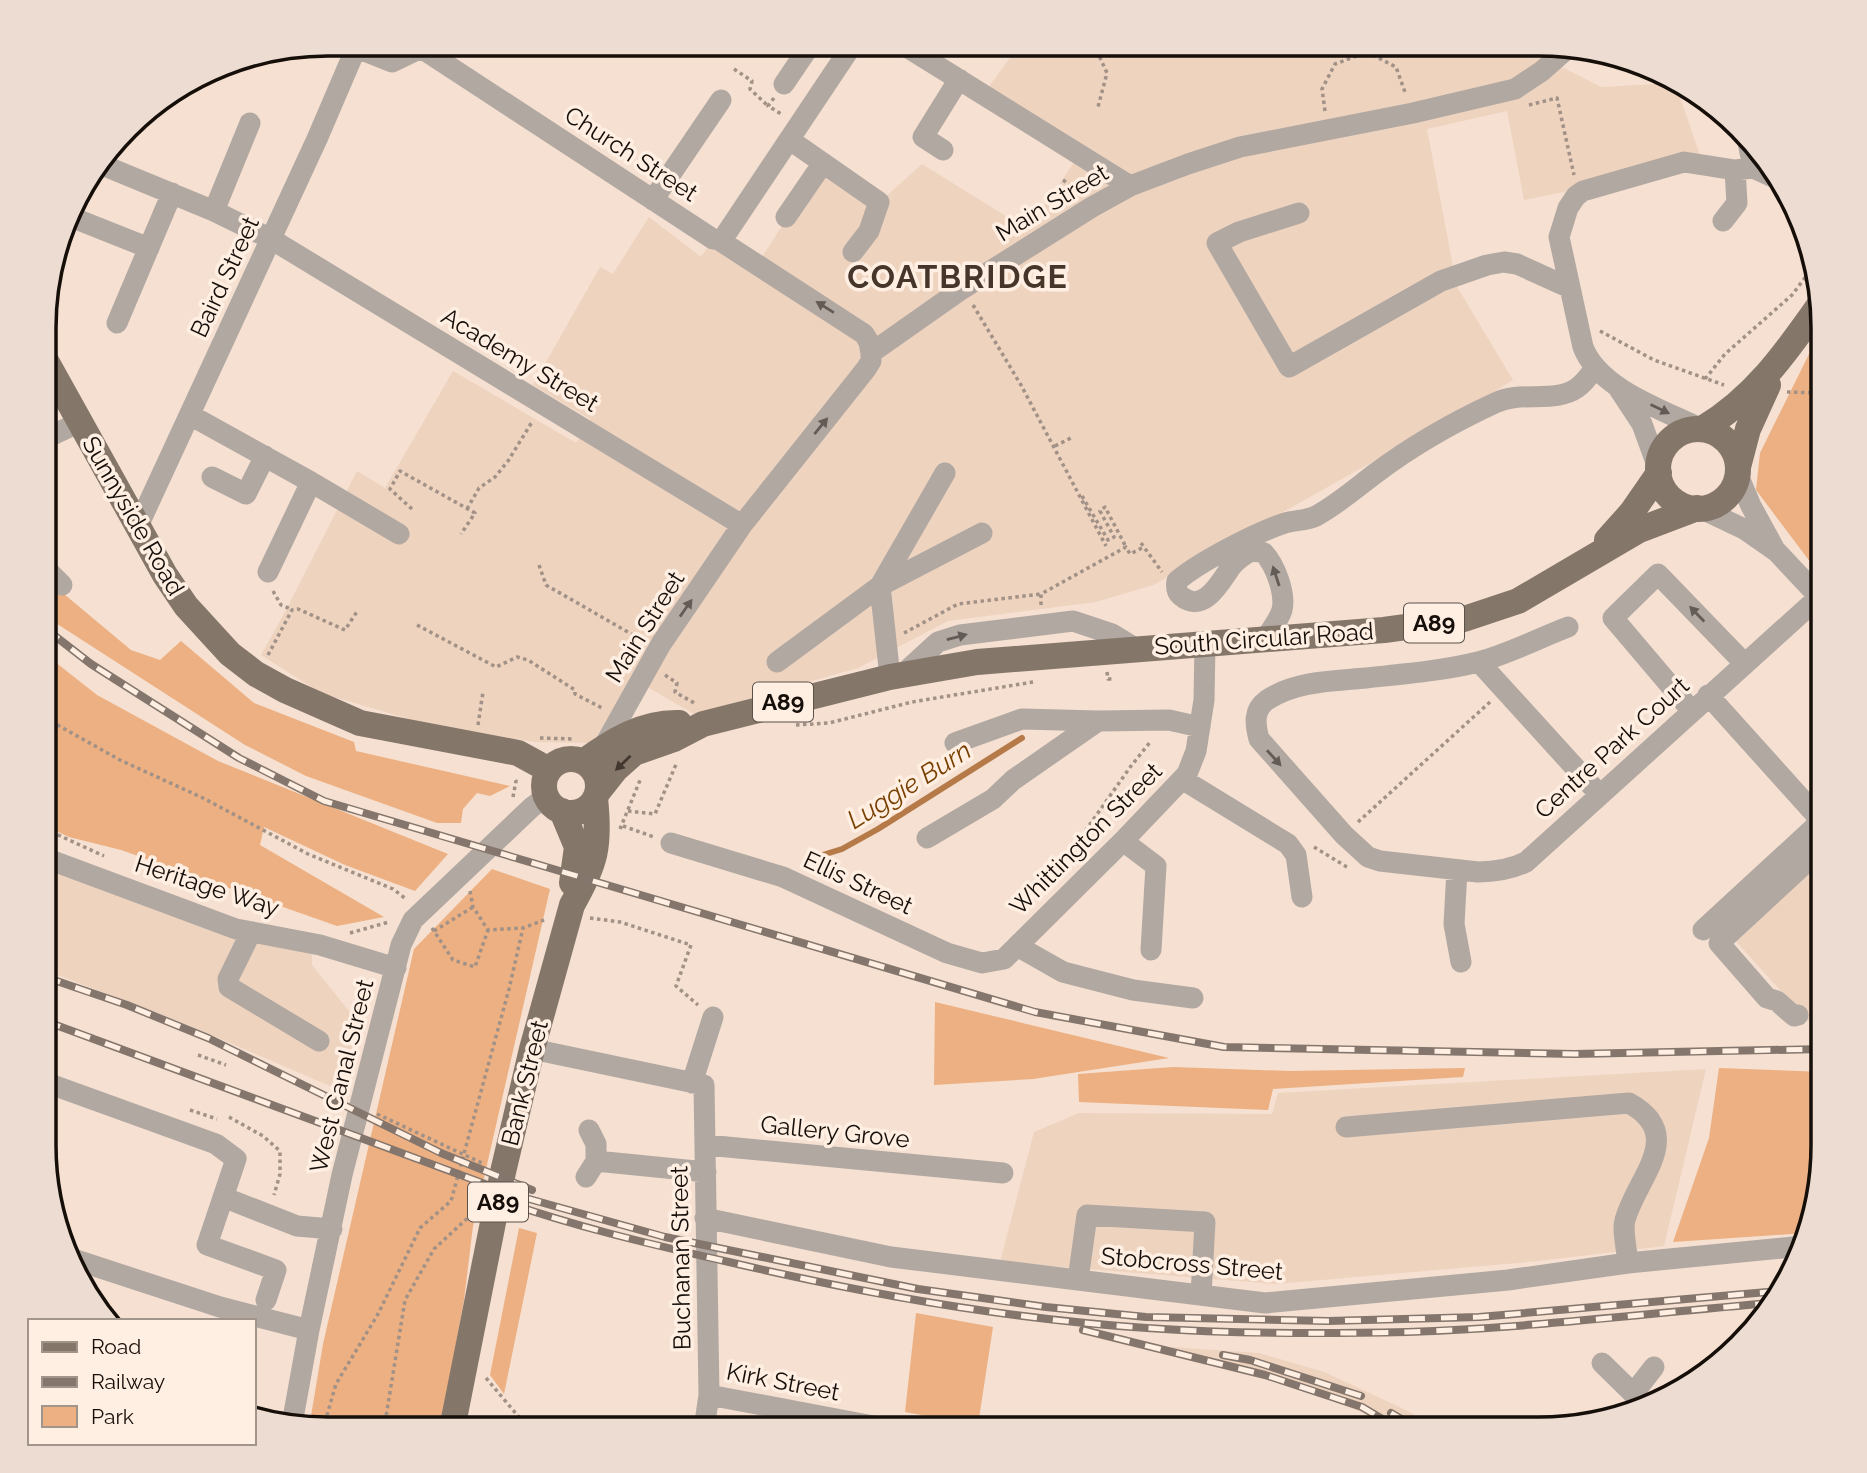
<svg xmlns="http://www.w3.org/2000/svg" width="1867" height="1473" font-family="Raleway,sans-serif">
  <rect width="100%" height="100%" fill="#f5e0d1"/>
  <path fill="#eed3bf" d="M1020,44H1528L1542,57L1601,87L1675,83L1703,164L1524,200L1507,111L1427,129L1455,277L1453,280L1513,380L1456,415L1153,585L1096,602L948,621L858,668L694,714L637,681L602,743L536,742L439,728L321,693L261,655L285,612L357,471L385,488L453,371L576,443L590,419L533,385L600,267L613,274L649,217L701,257L714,238L757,264L824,163L881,201L922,164L1028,230L1075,161L980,99Z
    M1823,860V1021H1808L1732,937Z
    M45,862L312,950V965L360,1025L337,1089L193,1027L45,970Z
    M1706,1069L1664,1246L1539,1261L1276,1284L1000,1262L1034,1132L1079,1113L1272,1114L1278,1093Z
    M1157,1346L1259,1353L1324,1372L1408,1411L1438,1429H1392L1368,1415L1328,1399L1246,1372Z"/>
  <path fill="#edb082" d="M1823,334V579L1756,490L1760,453L1813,346Z
    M46,579L131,650L160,660L181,641L254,703L354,742L356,751L510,786L490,796L477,793L463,809L461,823H437L306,776L245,745L51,620L46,615Z
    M45,654L97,695L218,761L448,854L415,891L345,865L264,827L260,845L384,917L337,926L121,850L69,837L45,826Z
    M492,869L550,889L473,1226L464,1300L440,1429L309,1428L323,1344L414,949Z
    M935,1002L1169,1058L1033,1079L934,1085Z
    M1173,1067L1290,1071L1465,1068L1463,1077L1273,1089L1268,1110L1079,1102L1078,1074Z
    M1719,1068L1823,1072V1164L1806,1233L1673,1242L1709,1138Z
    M519,1228L537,1233L504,1394L490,1375Z
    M916,1313L993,1327L978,1425L905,1412Z"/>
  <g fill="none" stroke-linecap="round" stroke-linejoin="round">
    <path stroke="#b67a49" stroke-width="6" d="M813,858L842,849L878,829L1022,738"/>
    <path stroke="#a19186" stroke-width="3.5" stroke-dasharray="3.5 3.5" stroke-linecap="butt" d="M1096,44L1095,47L1107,73L1098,107
      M734,69L752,81L750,89L768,106
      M774,98L768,106L783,115
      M1529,105L1557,98L1574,175
      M1325,111L1322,89L1335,64L1367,52L1396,67L1406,95
      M1063,180L1081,193
      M973,305L1021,385L1106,546
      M1600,331L1654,360L1724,385
      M1705,379L1725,354L1792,295L1810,271
      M1787,392L1823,393
      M1055,446L1073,437
      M1082,496L1108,540L1114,537L1100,511L1105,507L1126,547
      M412,509L390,489L400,471L475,513L461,534
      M467,509L479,488L495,477L508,461L532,422
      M1141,543L1162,572
      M539,565L546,585L640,639
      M273,591L281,605L291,609
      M1041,605V594L1126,547L1130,554L1144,547
      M417,625L496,667L517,657L528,660L575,690V694L604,709
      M904,633L958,604L1041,594
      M268,655L292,610L298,609L345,630L358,610
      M1107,672L1108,679H1112
      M665,675L677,683L675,692L696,704
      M45,718L120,760L203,798L308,854L393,889L406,899
      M478,725L483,692
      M796,725L829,723L912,702L1033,682
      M540,738L574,739
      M513,797L516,781L514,777
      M628,811L655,814L677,762
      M1358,822L1490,702
      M623,826L654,837
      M45,829L104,856
      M620,829L641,778
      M1314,847L1347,867
      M1045,888L1131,766L1151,741
      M470,891L473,907L488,930L523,928
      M590,918L620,922L691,945L676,986L698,1005
      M432,928L453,960L475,967L488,930
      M434,931L473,907
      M350,933L389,922
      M198,1055L226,1065
      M190,1110L217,1119
      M377,1114L484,1164
      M229,1117L263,1136L280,1151V1174L274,1195
      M486,1378L529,1429
      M477,1421L516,1429
      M323,1429L336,1384L378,1314L420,1228L451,1201L509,989L523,928L544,920
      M384,1429L405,1300L434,1249L472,1214"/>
    <path stroke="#b1a8a2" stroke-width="21" d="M347,44L392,62L421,48L713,239L719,240L864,334L869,342L871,353V361L866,369L742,525L661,644L604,746
      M902,44L1130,186
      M784,84L811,44
      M790,140L879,202L869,231L853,252
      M943,150L923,137L959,79
      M100,164L214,211L271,239L742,525
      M1753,168L1775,178
      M653,200L721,100
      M214,211L250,123
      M1299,213L1239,232L1217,243L1289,367L1441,281L1487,265L1504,262L1517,264L1570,288
      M71,217L149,248
      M786,217L823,163
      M1723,221L1737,203L1735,170
      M719,240L724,237L853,44
      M117,323L172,193
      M871,353L962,289L1092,207L1130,186L1188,164L1240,147L1413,113L1515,89L1542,71L1569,47
      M1619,389L1642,424L1658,468
      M190,415L311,482L399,534
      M1702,429C1663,410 1599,389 1583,347L1559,237L1568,208L1576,196L1583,191L1684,162L1735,170L1753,168L1748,142
      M46,438L80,422
      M1738,475L1751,506L1774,548
      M212,477L246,494L265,456
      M1702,509L1744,529L1777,552L1823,601
      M138,526L317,139L356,48
      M46,569L62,585
      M268,572L311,482
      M1568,627C1539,638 1509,654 1478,662C1442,671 1403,674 1366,678C1334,681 1295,681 1267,700C1253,710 1255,724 1259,739L1344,835L1368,857L1380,861L1478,872C1495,872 1510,870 1526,862L1819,597
      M1265,639C1271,630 1279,620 1282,610C1286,593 1275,565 1264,553L1253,550C1245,554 1237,559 1231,567C1221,581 1204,615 1181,596C1176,592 1176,587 1177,581C1199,562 1257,532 1285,523C1295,520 1306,521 1316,516C1338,504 1356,488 1376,473C1412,446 1454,422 1495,403C1522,390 1554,404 1577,388C1584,383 1590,375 1595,368
      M777,662L880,586L982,533
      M1479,662L1600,795
      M902,675L938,642L960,635L1073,621L1112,634L1135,648
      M890,677L880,586L945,473
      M1691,710L1613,618L1658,574L1744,663
      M955,743L1022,719L1098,721
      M1182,779L1288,844L1296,855L1302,897
      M927,838L993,799L1013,780L1098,721L1169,720L1200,727
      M1123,841L1156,866L1151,950
      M671,843L783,877L947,953L982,963L1004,959L1123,841L1187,774L1196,751L1204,700L1205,643
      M45,858L236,929L320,945L396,968
      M1457,870L1454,924L1461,962
      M1703,930L1817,825L1816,815L1708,695
      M251,932L228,979L229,987L319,1041
      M1017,946L1063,972L1133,990L1193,998
      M1798,1015L1794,1016L1777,1001L1767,998L1719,943L1823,847
      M532,1049L704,1085L709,1395L704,1429
      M692,1083L713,1017
      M50,1084L216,1144L236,1159L207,1245L276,1270L266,1300
      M1346,1127L1629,1103C1687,1135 1637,1177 1625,1220C1622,1231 1627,1250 1628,1263
      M589,1130L596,1144V1161
      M706,1145L1003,1173
      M586,1177L596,1161L706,1172
      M223,1197L297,1226L332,1229
      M705,1218L891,1257L1265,1303L1508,1280L1628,1263L1803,1246
      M70,1258L220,1307L309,1330
      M1078,1280L1087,1215L1205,1222L1201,1295
      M1602,1363L1648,1408
      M1633,1394L1654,1367
      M709,1395L889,1429
      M292,1424L309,1330L342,1175L401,945L413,920L532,807L546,797"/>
    <path stroke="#85766a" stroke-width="26" d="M46,361L165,575L186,606L230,654L256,674L285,690L360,723L518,753L549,770
      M1702,429C1753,399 1785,354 1818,307
      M1658 469a40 40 0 1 1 80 0a40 40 0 1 1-80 0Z
      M1738,467L1748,429L1768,385
      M1607,540L1632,512L1659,473
      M544 786a27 27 0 1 1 54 0a27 27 0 1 1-54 0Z
      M583,762C612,741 642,722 679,723
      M597,793L616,769L634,753L674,739L703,724L890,677L977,662L1384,630L1464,619L1518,601L1639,530L1697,508
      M562,811L577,847L572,883
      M452,1429L503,1172L532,1049L572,905C596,863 600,846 595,798"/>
    <g stroke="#84766c" stroke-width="8">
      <path id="rail" d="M46,629L91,664L239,758L324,801L1035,1012L1224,1047L1574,1054L1823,1049
        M45,977L127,1005L208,1038L441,1153L532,1190
        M45,1021L515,1195L665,1237L918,1289L1046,1307L1146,1317L1328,1321L1479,1317L1779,1291
        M491,1197C568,1225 649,1244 729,1262C866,1294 1007,1319 1147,1328C1234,1334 1321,1334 1407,1332C1529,1328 1650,1313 1771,1303
        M1083,1330L1265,1375L1362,1407L1399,1429
        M1223,1355L1250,1360L1361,1396
        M1391,1413L1418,1429"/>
    </g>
    <use href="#rail" stroke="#ffeee2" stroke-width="5" stroke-dasharray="16" stroke-linecap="butt"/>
  </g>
  <defs><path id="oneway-solid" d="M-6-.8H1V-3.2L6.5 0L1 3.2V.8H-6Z" transform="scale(1.75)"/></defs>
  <g fill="#635b56">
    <use href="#oneway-solid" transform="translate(825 307) rotate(-148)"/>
    <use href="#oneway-solid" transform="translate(1660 409) rotate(26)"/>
    <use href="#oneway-solid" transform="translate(821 426) rotate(-51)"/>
    <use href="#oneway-solid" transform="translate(1276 576) rotate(-108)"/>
    <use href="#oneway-solid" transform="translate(686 608) rotate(-55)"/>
    <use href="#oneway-solid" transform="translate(1697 614) rotate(-134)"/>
    <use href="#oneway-solid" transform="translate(957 637) rotate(-15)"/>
    <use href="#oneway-solid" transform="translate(1274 758) rotate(48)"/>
  </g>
  <use fill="#423830" href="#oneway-solid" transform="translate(623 763) rotate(136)"/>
  <g text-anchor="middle" stroke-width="7" stroke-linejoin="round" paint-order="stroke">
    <g fill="#ffeee2" stroke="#5b514a" stroke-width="2">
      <rect x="1404" y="603.5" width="60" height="39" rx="5"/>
      <rect x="753" y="682.5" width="60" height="39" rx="5"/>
      <rect x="468" y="1182.5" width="60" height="39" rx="5"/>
    </g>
    <g font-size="23" font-weight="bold" fill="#150e09">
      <text x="1434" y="631">A89</text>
      <text x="783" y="710">A89</text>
      <text x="498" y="1210">A89</text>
    </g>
    <g font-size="24" fill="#150e09" stroke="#ffeee2">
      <text transform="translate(631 154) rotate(33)" y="8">Church Street</text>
      <text transform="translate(1052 203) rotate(-31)" y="8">Main Street</text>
      <text transform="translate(225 277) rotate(-65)" y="8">Baird Street</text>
      <text transform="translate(520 360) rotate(31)" y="8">Academy Street</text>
      <text transform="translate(133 516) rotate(60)" y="8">Sunnyside Road</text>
      <text transform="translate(645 627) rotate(-58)" y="8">Main Street</text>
      <text transform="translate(1264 639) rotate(-4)" y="8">South Circular Road</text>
      <text transform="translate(1612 748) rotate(-42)" y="8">Centre Park Court</text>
      <text transform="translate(1086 839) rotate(-45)" y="8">Whittington Street</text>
      <text transform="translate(858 883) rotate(25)" y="8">Ellis Street</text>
      <text transform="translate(207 886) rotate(18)" y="8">Heritage Way</text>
      <text transform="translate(342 1076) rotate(-76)" y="8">West Canal Street</text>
      <text transform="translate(525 1083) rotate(-76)" y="8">Bank Street</text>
      <text transform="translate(835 1132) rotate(6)" y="8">Gallery Grove</text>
      <text transform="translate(681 1258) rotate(-91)" y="8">Buchanan Street</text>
      <text transform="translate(1192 1264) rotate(5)" y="8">Stobcross Street</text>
      <text transform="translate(783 1382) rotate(11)" y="8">Kirk Street</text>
    </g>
    <g font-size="26" font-style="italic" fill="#793f00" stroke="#ffeee2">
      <text transform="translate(909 785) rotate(-32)" y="9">Luggie Burn</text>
    </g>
    <g font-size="32" font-weight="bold" letter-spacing="2" fill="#45352a" stroke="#ffeee2">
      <text x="958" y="288">COATBRIDGE</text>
    </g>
  </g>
  <path d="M0 0H1867V1473H0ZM328 56H1539A272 272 0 0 1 1811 328V1145A272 272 0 0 1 1539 1417H328A272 272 0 0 1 56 1145V328A272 272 0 0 1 328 56Z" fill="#ecdcd1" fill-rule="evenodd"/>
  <path fill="none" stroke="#150e09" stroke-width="3.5" d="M328 56H1539A272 272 0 0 1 1811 328V1145A272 272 0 0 1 1539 1417H328A272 272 0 0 1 56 1145V328A272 272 0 0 1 328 56Z"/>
  <rect x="28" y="1319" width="228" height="126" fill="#ffeee2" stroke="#a1948b" stroke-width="2"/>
  <rect x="42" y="1342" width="35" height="10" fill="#85766a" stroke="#a1948b" stroke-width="2"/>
  <text x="91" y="1354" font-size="21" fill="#150e09">Road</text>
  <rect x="42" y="1377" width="35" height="10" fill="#84766c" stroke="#a1948b" stroke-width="2"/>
  <text x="91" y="1389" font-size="21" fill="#150e09">Railway</text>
  <rect x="42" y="1406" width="35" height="21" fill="#edb082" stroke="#a1948b" stroke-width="2"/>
  <text x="91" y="1424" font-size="21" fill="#150e09">Park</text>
</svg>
